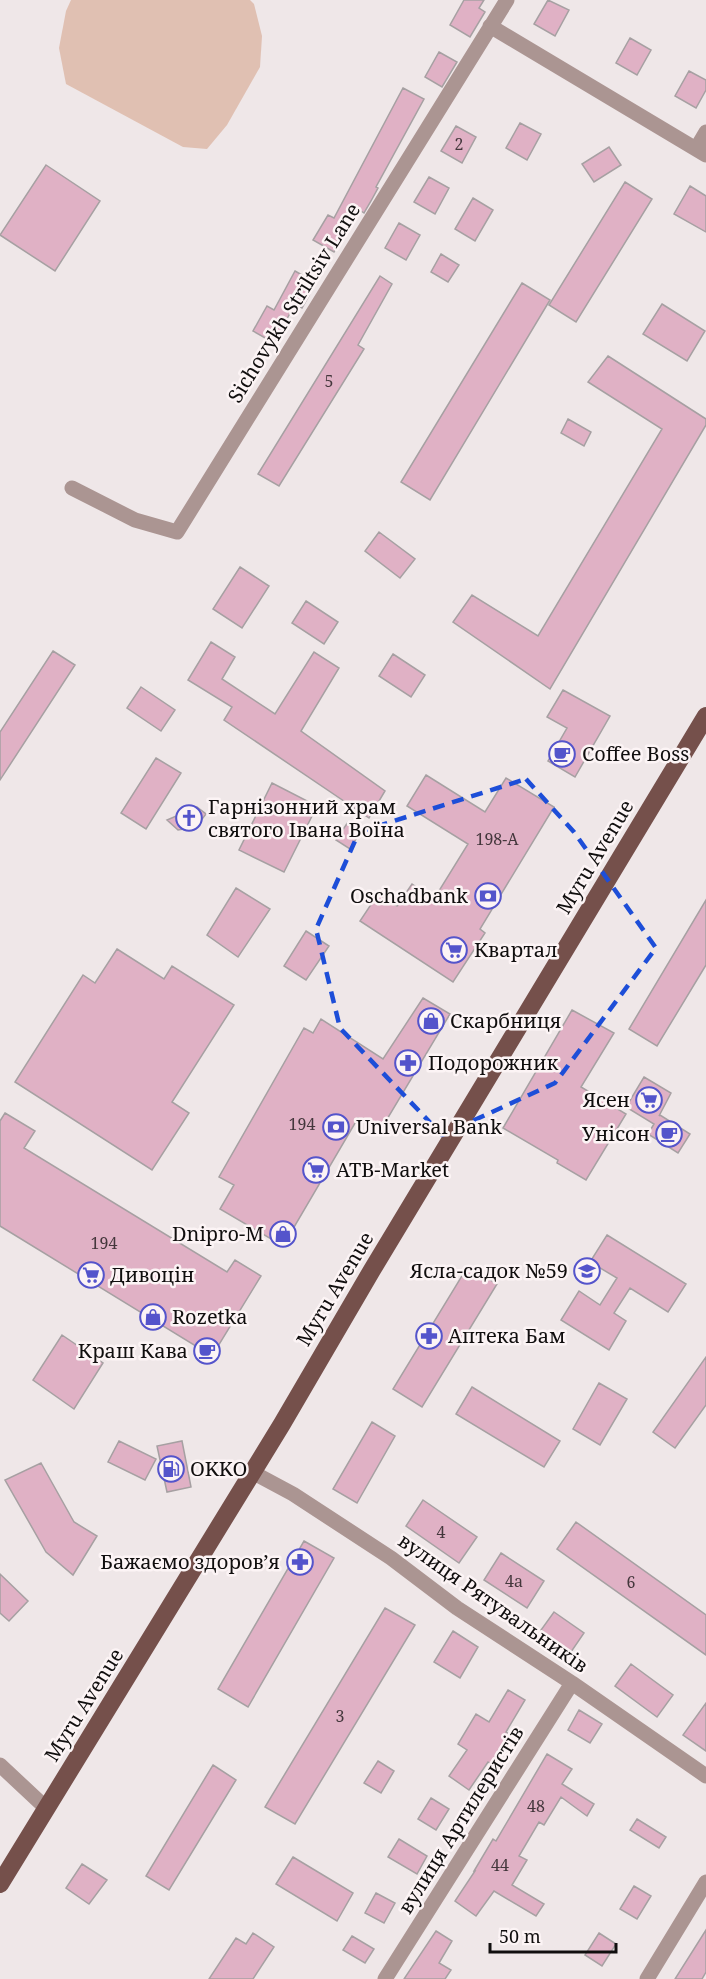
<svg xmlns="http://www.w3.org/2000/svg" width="706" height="1979" font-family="'Noto Serif',serif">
  <rect width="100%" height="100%" fill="#efe7e8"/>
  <path fill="#e0c0b2" d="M71,0H250L254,4L262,36L260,67L227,125L207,149L183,147L66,84L59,48L66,11Z"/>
  <path fill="#e0b1c5" stroke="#a6a0a2" stroke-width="1.5" d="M464,0H484L479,8L485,12L470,37L450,25Z
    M548,0L569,10L555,36L534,24Z
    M630,38L651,50L637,75L616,63Z
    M439,52L457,62L442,87L425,77Z
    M689,71L706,80V90L696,108L675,96Z
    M403,88L424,99L376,187L378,188L371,201L364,213L358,209L334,252L313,240L328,215L334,218Z
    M520,123L541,134L527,160L506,148Z
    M456,126L476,137L462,163L441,151Z
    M609,147L621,165L594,182L582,164Z
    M46,165L100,201L55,271L0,235Z
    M429,177L449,188L435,214L414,202Z
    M625,182L652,199L576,322L549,305Z
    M690,186L706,196V232L674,214Z
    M473,198L493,210L475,241L455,229Z
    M399,223L420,235L406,260L385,248Z
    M441,254L459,265L448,282L431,272Z
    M295,271L316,283L302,308L295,304L274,343L253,331L267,306L274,310Z
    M380,276L392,284L358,345L364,349L279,486L258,474Z
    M522,283L550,300L430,500L401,482Z
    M662,304L705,331L687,361L643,334Z
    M608,356L706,419V425L550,689L453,622L472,595L538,636L662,429L588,382Z
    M568,419L591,432L584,446L561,433Z
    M379,532L415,559L400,578L365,551Z
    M240,567L269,586L242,628L213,609Z
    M306,601L338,622L324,644L292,623Z
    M211,642L235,657L222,679L275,714L314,652L339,668L301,731L385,791L369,818L224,720L232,707L188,680Z
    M53,651L75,665L0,780V732Z
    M393,654L425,675L411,697L379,676Z
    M141,687L175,710L161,731L127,708Z
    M563,690L610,716L575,777L548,761L567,728L547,717Z
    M156,758L181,773L146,829L121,813Z
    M426,775L485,812L506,778L554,807L480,929L485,933L453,982L360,921L378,894L397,906L412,884L434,899L468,844L407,806Z
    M272,783L317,806L284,872L239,850Z
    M197,807L206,814L196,827L178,830L167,820Z
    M348,822L362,829L350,849L336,840Z
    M236,888L270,909L238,957L207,935Z
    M706,900V965L657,1046L629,1029Z
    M306,931L329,946L306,980L284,966Z
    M117,949L164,979L172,966L234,1005L172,1102L189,1113L152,1170L15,1082L83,975L95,983Z
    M423,998L450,1014L380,1131L358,1118L283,1246L220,1209L234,1185L219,1177L304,1028L313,1033L321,1019L383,1059Z
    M572,1010L614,1033L581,1087L626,1114L586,1180L557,1163L558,1160L503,1128Z
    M644,1077L671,1093L659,1116L660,1115L690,1134L678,1153L648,1134L654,1124L626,1107Z
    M5,1113L35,1131L24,1148L227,1272L235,1260L261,1276L212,1356L0,1226V1121Z
    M607,1235L686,1284L668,1312L630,1288L614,1313L626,1321L609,1350L561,1320L579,1291L600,1305L617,1278L590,1262Z
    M468,1266L497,1284L422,1407L393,1389Z
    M62,1335L103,1363L74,1409L33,1380Z
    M706,1357V1405L675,1448L653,1432Z
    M599,1383L627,1399L600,1445L573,1429Z
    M472,1387L560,1441L544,1467L456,1414Z
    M372,1422L395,1436L357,1503L333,1489Z
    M119,1441L156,1459L145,1480L108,1462Z
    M182,1441L191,1487L167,1492L157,1446Z
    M41,1463L74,1522L97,1536L73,1575L46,1552L5,1480Z
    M423,1500L477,1537L459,1563L406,1526Z
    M576,1522L706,1615V1655L557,1549Z
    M304,1541L334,1558L248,1707L218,1689Z
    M501,1553L544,1581L527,1608L484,1580Z
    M0,1574L28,1601L9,1621L0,1613Z
    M385,1608L415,1625L295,1824L265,1807Z
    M554,1612L584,1633L571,1652L541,1630Z
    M453,1631L478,1647L460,1678L434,1662Z
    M631,1664L673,1695L657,1717L615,1686Z
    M508,1690L525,1700L506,1732L512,1736L494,1766L488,1762L469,1790L449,1776L467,1750L458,1744L476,1714L489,1722Z
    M706,1703V1751L683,1735Z
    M579,1710L602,1724L590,1743L568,1730Z
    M547,1754L572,1769L562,1784L594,1804L587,1816L561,1797L544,1825L539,1822L519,1856L527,1860L512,1885L544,1904L536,1916L494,1891L476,1916L455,1901L475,1871H474L493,1839L496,1841Z
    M378,1761L394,1771L381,1793L364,1783Z
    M213,1765L236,1780L169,1890L146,1876Z
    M431,1798L449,1809L436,1830L418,1819Z
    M637,1819L666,1837L659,1848L630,1830Z
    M399,1839L427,1856L417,1874L388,1857Z
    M293,1857L353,1893L337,1921L276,1884Z
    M82,1864L107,1880L89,1904L66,1888Z
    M634,1886L651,1896L637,1919L620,1909Z
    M376,1893L395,1903L384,1923L365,1913Z
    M706,1930V1972L702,1979H675Z
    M436,1931L452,1941L439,1963L451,1970L445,1979H404Z
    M253,1933L274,1947L253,1979H209L236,1938L246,1944Z
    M599,1933L616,1944L602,1966L585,1955Z
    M352,1936L374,1949L365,1963L343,1950Z"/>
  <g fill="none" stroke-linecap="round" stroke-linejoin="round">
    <path stroke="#ab9592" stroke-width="15" d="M490,26L706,155
      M696,149L706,132
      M72,488L135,520L177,532L507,0
      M252,1472L293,1494L391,1558L457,1608L572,1683L706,1776
      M0,1765L46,1808
      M385,1979L572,1683
      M647,1979L706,1882"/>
    <path stroke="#75504b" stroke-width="18" d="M0,1884L282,1424L372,1270L706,716"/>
  </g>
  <path fill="none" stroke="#1d4ed8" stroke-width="4.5" stroke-dasharray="12 8" stroke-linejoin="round" d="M526,779L574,832L656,948L555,1083L442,1135L340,1028L316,929L359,832Z"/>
  <defs>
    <g id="cafe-ring" transform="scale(1.35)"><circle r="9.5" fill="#fcf4f5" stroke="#5454cb" stroke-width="1.5"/><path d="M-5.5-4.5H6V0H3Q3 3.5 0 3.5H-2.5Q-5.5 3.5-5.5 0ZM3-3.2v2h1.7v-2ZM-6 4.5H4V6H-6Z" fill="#5454cb"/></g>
    <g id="church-ring" transform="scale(1.35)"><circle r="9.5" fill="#fcf4f5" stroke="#5454cb" stroke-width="1.5"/><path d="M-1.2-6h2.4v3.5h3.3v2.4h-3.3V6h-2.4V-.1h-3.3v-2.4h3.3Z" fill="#5454cb"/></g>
    <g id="bank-ring" transform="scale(1.35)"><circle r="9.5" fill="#fcf4f5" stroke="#5454cb" stroke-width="1.5"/><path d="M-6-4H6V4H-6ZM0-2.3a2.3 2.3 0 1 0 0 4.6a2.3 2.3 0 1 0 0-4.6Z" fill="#5454cb"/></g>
    <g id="supermarket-ring" transform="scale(1.35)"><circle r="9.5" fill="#fcf4f5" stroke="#5454cb" stroke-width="1.5"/><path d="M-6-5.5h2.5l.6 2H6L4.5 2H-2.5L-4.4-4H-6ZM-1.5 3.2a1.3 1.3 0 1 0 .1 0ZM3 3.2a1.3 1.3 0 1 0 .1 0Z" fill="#5454cb"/></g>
    <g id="shop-ring" transform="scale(1.35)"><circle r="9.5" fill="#fcf4f5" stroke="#5454cb" stroke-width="1.5"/><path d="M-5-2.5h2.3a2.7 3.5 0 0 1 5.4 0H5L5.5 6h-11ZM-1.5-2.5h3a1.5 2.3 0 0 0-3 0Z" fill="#5454cb"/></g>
    <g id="pharmacy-ring" transform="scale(1.35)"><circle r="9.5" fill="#fcf4f5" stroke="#5454cb" stroke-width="1.5"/><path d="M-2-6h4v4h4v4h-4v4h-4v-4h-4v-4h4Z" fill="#5454cb"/></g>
    <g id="school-ring" transform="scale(1.35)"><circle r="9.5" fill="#fcf4f5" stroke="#5454cb" stroke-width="1.5"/><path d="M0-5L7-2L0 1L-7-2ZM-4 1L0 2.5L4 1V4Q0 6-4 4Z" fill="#5454cb"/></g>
    <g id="fuel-ring" transform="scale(1.35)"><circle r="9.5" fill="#fcf4f5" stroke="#5454cb" stroke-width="1.5"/><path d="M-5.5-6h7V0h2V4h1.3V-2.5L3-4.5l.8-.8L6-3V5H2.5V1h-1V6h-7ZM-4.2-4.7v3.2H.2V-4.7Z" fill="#5454cb"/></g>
  </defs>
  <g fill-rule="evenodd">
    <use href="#cafe-ring" x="562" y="754"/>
    <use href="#church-ring" x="189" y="818"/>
    <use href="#bank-ring" x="488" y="896"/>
    <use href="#supermarket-ring" x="454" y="950"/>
    <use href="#shop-ring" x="431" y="1021"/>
    <use href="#pharmacy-ring" x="408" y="1063"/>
    <use href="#supermarket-ring" x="649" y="1100"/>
    <use href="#bank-ring" x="336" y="1127"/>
    <use href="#cafe-ring" x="669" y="1134"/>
    <use href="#supermarket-ring" x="316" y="1170"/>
    <use href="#shop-ring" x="283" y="1234"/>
    <use href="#school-ring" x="587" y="1271"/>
    <use href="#supermarket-ring" x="91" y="1275"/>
    <use href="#shop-ring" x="153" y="1317"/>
    <use href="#pharmacy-ring" x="429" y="1336"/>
    <use href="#cafe-ring" x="207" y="1351"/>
    <use href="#fuel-ring" x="171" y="1469"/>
    <use href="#pharmacy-ring" x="300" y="1562"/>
  </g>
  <g text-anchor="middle" stroke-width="5" stroke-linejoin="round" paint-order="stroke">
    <g font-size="16" fill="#44373c">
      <text x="459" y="150">2</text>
      <text x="329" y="387">5</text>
      <text x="497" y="845">198-А</text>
      <text x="302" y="1130">194</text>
      <text x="104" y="1249">194</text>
      <text x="441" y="1538">4</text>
      <text x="514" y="1587">4а</text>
      <text x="631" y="1588">6</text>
      <text x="340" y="1722">3</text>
      <text x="536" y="1812">48</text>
      <text x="500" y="1871">44</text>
    </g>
    <g font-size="20" fill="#100e0e" stroke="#fcf4f5">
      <text transform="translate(294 303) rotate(-58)" y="7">Sichovykh Striltsiv Lane</text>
      <text transform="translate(595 857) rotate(-59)" y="7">Myru Avenue</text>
      <text transform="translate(335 1289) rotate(-59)" y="7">Myru Avenue</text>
      <text transform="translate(493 1603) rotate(35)" y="7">вулиця Рятувальників</text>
      <text transform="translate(84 1705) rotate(-58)" y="7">Myru Avenue</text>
      <text transform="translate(461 1820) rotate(-58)" y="7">вулиця Артилеристів</text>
    </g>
    <g font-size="20" fill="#100e0e" stroke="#fcf4f5" text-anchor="start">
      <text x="582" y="761">Coffee Boss</text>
      <text x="208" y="814">Гарнізонний храм<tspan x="208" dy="23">святого Івана Воїна</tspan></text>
      <text x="468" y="903" text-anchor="end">Oschadbank</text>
      <text x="474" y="957">Квартал</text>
      <text x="450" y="1028">Скарбниця</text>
      <text x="428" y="1070">Подорожник</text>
      <text x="630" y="1107" text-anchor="end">Ясен</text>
      <text x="356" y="1134">Universal Bank</text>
      <text x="650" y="1141" text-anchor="end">Унісон</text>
      <text x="336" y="1177">ATB-Market</text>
      <text x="264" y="1241" text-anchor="end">Dnipro-M</text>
      <text x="568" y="1278" text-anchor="end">Ясла-садок №59</text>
      <text x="110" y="1282">Дивоцін</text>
      <text x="172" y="1324">Rozetka</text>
      <text x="448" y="1343">Аптека Бам</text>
      <text x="188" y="1358" text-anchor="end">Краш Кава</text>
      <text x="190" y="1476">OKKO</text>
      <text x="280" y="1569" text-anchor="end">Бажаємо здоров’я</text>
    </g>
  </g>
  <path d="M490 1943v9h126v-9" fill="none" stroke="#100e0e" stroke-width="3"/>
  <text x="499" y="1943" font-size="18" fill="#100e0e" stroke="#fcf4f5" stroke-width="4.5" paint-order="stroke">50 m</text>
</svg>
